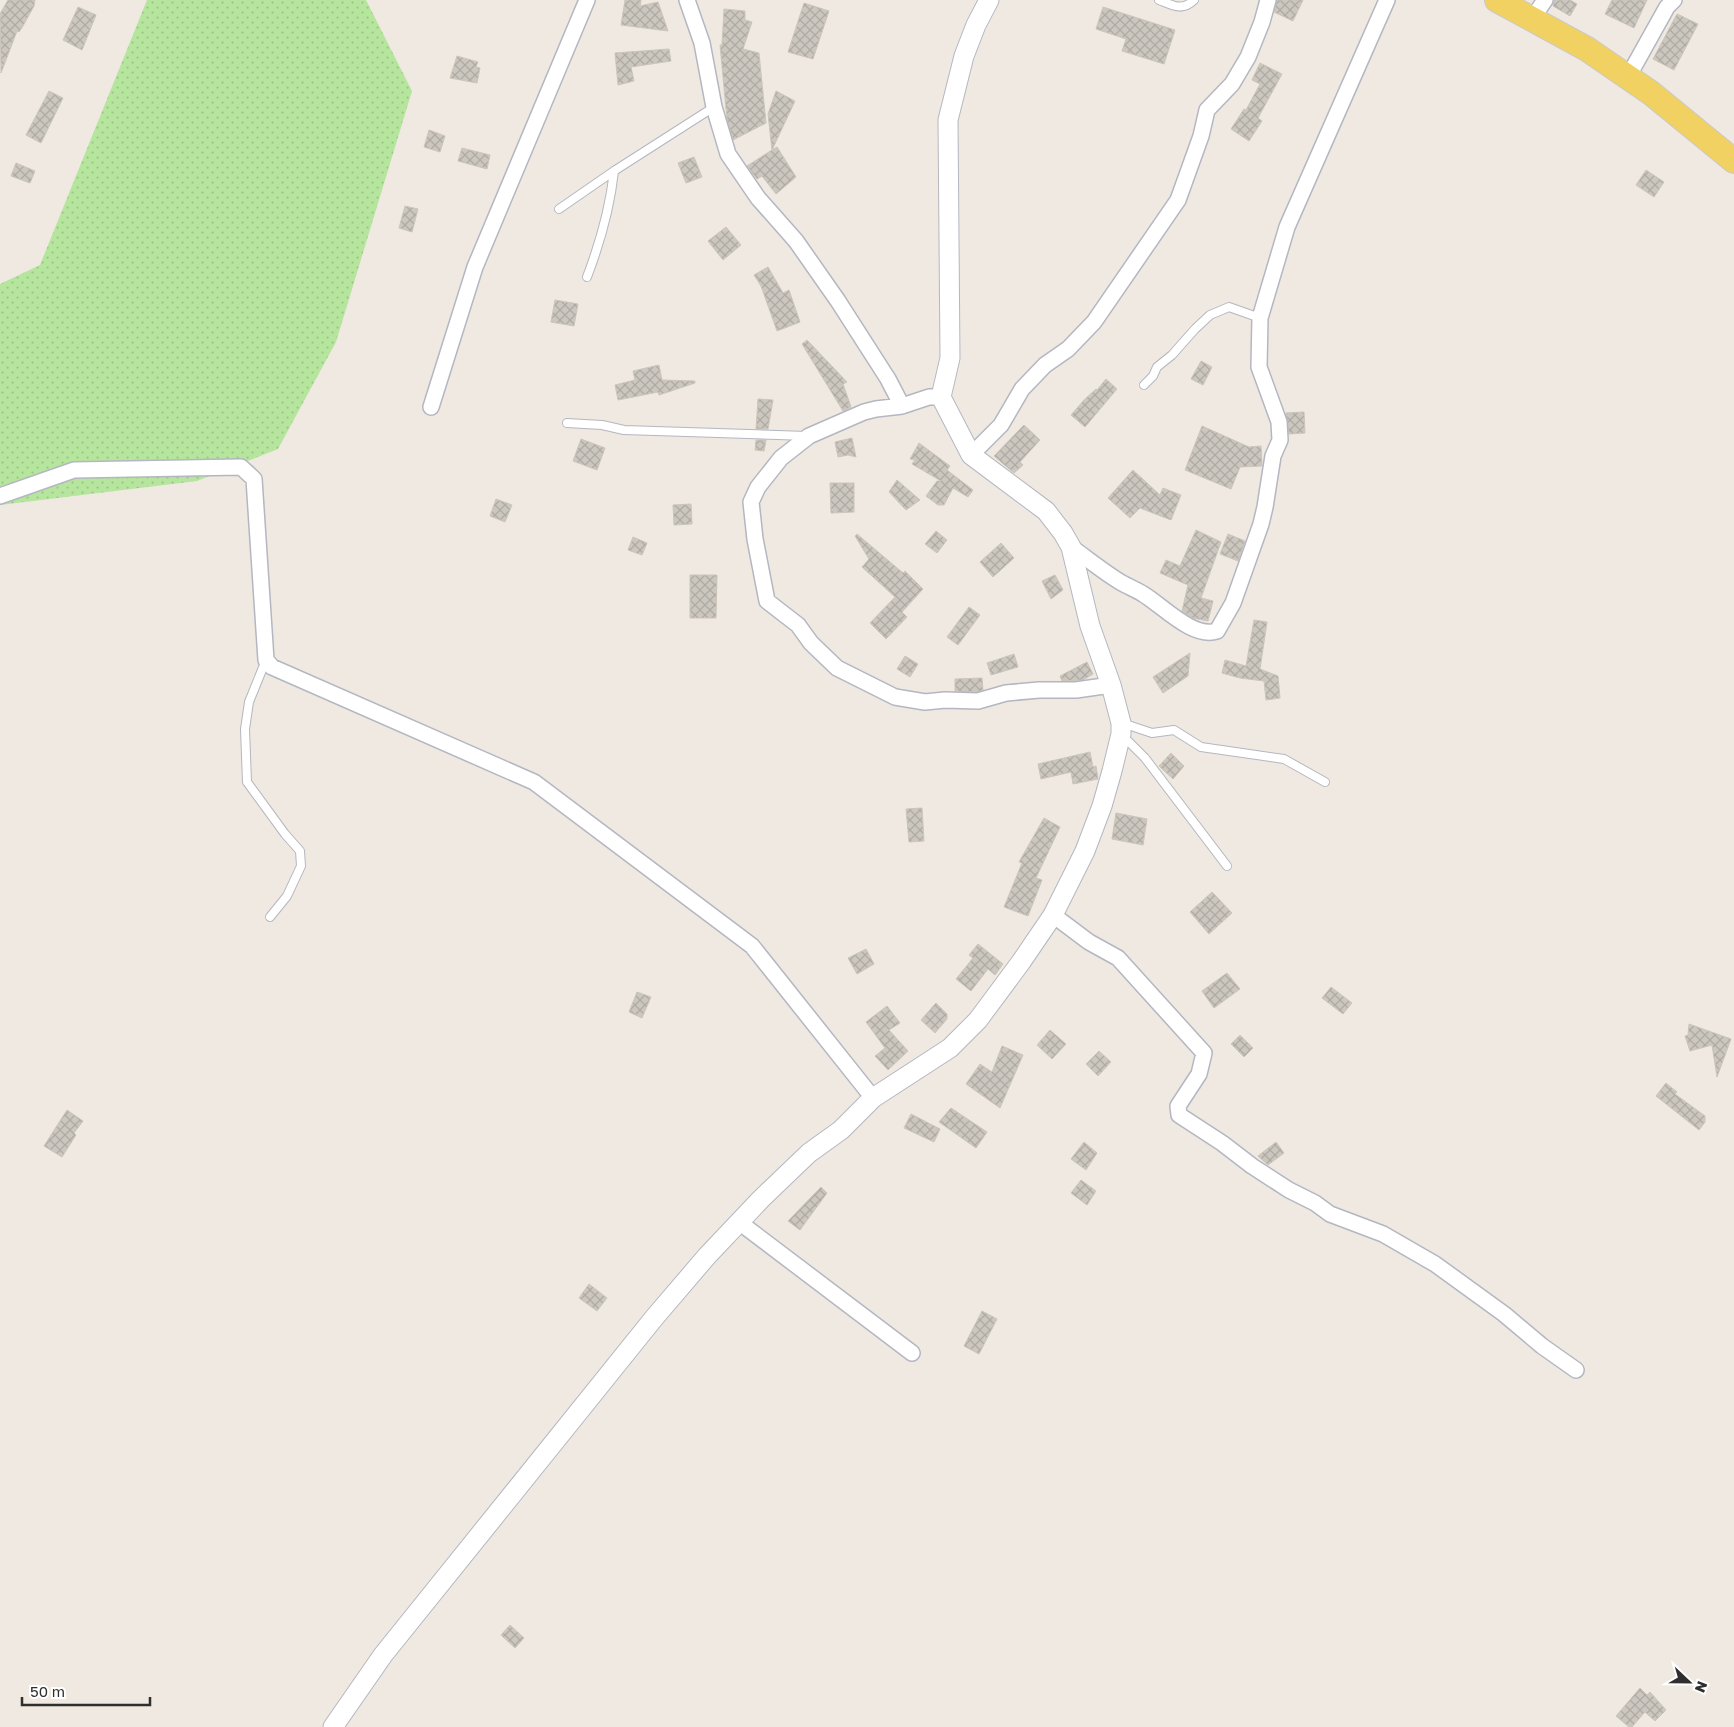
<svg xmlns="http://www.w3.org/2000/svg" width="1734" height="1727" font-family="'Golos Text',sans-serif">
  <defs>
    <pattern id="green-dots" width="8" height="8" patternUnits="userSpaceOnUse" patternTransform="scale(1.25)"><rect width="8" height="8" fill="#b6e59e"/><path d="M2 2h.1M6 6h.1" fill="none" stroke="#9dc588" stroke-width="1.8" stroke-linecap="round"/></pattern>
    <pattern id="building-cross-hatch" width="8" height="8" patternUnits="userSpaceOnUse" patternTransform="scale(1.25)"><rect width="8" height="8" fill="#cbc7bf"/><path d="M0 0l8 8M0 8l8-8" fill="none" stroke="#afaba4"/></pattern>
  </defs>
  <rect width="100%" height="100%" fill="#efe9e1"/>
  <path fill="url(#green-dots)" d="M147,0H366L412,91L336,342L278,449L197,481L0,505V284L40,265Z"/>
  <path fill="url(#building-cross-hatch)" stroke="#cbc5ba" d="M8,0H35L34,6L23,26L19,32L17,31L1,73L0,14Z
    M625,0H641L640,6L658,2L668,31L621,25Z
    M1277,0H1303L1293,21L1274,12Z
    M1554,0H1570L1577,4L1570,16L1553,6Z
    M1612,0H1647L1634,28L1605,14Z
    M804,3L829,11L813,59L788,52Z
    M78,7L96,15L82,50L63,40Z
    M1103,7L1175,30L1164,64L1122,51L1126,39L1096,29Z
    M724,9L745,11V20L752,22L743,49L759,53L766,123L733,140L727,119L720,45H722Z
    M1677,14L1698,24L1674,70L1653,59Z
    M669,49L671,61L631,67L634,81L618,85L615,53Z
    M457,56L478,62L476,67L480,68L477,83L450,78Z
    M1260,63L1282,74L1258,118L1262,121L1249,141L1231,129L1244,109L1246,110L1260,84L1252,80Z
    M49,91L63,98L41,143L26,135Z
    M776,91L795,101L772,150L777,147L796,177L776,194L762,176L757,179L747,166L772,150L768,114Z
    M429,130L445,136L440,152L424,147Z
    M462,148L490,155L487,169L458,161Z
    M694,157L702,177L686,183L678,163Z
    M16,163L35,171L30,183L11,176Z
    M1646,170L1664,182L1654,197L1636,185Z
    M405,206L418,209L412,232L399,228Z
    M726,227L741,245L723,260L708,241Z
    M768,267L783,293L789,290L800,322L777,331L761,286L754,275Z
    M555,300L578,304L574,326L551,322Z
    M807,340L847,382L843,384L851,407L843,411L802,344Z
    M1201,361L1212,367L1203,385L1191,379Z
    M659,365L662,380L695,381V383L659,395L658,392L618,400L615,385L635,380L633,371Z
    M1106,379L1117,389L1085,427L1071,415L1084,400L1096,389L1097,390Z
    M758,399L773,400L768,429H756Z
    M1304,412L1305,433L1289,434L1286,413Z
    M1024,425L1040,440L1020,462L1023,465L1014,473L994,456Z
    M1202,426L1249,447L1261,446L1262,466L1240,467L1231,489L1185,470Z
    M852,438L856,457L848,455L838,457L835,442Z
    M581,439L605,448L597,470L573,461Z
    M756,440H766L764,451L755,450Z
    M919,443L950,466L947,470L973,490L968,497L953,488L944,505H938L926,496L937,481H941L912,464L915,460L910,459Z
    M1133,470L1160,495L1163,488L1181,495L1171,520L1140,508L1130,518L1108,498Z
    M897,480L920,500L906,510L889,492Z
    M830,483H854V512L831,513Z
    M496,499L512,505L505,522L490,516Z
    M691,504L692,524L674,525L673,505Z
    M1196,530L1221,542L1201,598L1213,601L1208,621L1193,618L1182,611L1188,585L1160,573L1166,560L1180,566Z
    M936,531L947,540L937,553L925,544Z
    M857,534L903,573L905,571L923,589L902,612L907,617L886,639L870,623L895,597L862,567L869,559L855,536Z
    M1228,534L1245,541L1238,561L1220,554Z
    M633,537L647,543L642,555L628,550Z
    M1001,543L1014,558L993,577L980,562Z
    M690,575H717L716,618H690Z
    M1055,575L1063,590L1051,599L1042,581Z
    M969,607L980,615L958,645L947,637Z
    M1254,620L1267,622L1260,669L1278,676L1280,698L1266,700L1264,681L1240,678L1222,673L1225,660L1246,666Z
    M1190,653L1188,676L1163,693L1153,677Z
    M1014,654L1018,667L991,675L987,663Z
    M905,656L918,664L910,677L897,669Z
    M1087,662L1093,674L1083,680L1062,681L1060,676Z
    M982,678L983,690L977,692L955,691V679Z
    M1090,752L1093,767L1096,766L1098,779L1073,784L1071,772L1041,779L1038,764Z
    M1171,753L1184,766L1173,779L1159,766Z
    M922,808L924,841L909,842L906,809Z
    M1116,813L1147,819L1143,845L1112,839Z
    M1044,818L1060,827L1036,878L1042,880L1028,916L1004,907L1022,863L1019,862Z
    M1212,892L1232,913L1209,934L1190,912Z
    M978,944L1003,964L995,975L988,969L971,991L956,979L973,958L969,955Z
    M866,949L874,964L857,974L848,958Z
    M1227,973L1240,989L1214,1008L1202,991Z
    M1331,987L1352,1003L1343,1014L1322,998Z
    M637,992L651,997L642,1018L629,1012Z
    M936,1003L947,1014V1019L935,1033L921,1020Z
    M887,1006L900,1023L889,1030L908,1051L888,1070L875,1056L885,1048L866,1022Z
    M1689,1024L1731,1039L1717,1077L1712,1045L1690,1051L1685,1036L1688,1035Z
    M1050,1030L1066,1044L1052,1059L1037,1045Z
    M1240,1035L1253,1048L1244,1057L1231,1044Z
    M1002,1046L1023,1055L1000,1108L966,1084L980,1064L992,1072Z
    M1099,1051L1111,1062L1098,1076L1086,1064Z
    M1666,1083L1677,1092L1675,1094L1705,1116V1122L1699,1130L1656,1096Z
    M951,1108L987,1132L976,1148L939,1122Z
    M67,1110L83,1121L74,1133L76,1135L62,1157L44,1146Z
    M911,1114L940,1129L934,1142L904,1128Z
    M1084,1142L1097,1153L1086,1170L1071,1159Z
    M1276,1142L1284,1153L1268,1165L1258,1156Z
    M1081,1180L1096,1191L1087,1205L1071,1193Z
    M821,1187L827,1193L800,1230L788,1221Z
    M589,1284L607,1298L597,1311L579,1298Z
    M982,1311L997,1319L979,1354L964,1346Z
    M510,1625L524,1638L515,1648L501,1635Z
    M1640,1688L1647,1695L1650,1692L1666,1710L1655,1721L1645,1712L1632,1727H1629L1616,1716Z"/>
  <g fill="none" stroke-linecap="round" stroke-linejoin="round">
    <g stroke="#b4b7c1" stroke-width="10">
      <path id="service" d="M1159,0C1172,5 1182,12 1194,0
        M559,209L614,171L714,107
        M587,277C600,243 610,208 614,171
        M1144,385L1153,376L1157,367L1172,355L1195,329L1210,315L1229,307L1260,318
        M567,423L602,425L624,430L807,436
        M266,660L249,702L245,729L247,782L285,834L300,851L301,866L287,896L270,917
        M1122,723L1152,733L1174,730L1201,747L1284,759L1325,782
        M1122,735L1145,758L1227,866"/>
    </g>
    <g stroke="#b4b7c1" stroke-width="18">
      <path id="minor" d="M687,0L702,43L714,107L728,154L758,198L796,241L838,301L888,379L902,406L929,397H941
        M1532,19L1545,0
        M1628,77L1667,7L1674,0
        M902,406L876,409L864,412L809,436L781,458L758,487L751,502L755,539L767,601L798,625L811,643L837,668L895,697L925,702L945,700L978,701L1006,693L1039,690H1076L1111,685
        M431,407L475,267L587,0
        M971,455L1001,425L1022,389L1045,365L1068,349L1094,322L1178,200L1201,136L1207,110L1232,84L1248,57L1262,22L1268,0
        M0,496L74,470L241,467L254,479L266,660L272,667L534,782L752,946L873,1098
        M1071,547C1088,559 1105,573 1122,583C1129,587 1137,590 1143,594C1163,606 1193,639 1217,631L1233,603L1261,524L1265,507L1273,456L1280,440L1279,422L1259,367L1260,318L1287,227L1387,0
        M1053,915L1089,942L1118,958L1204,1053L1199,1074L1178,1106L1179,1115L1222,1143L1252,1166L1289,1190L1315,1203L1330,1214L1383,1234L1435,1264L1504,1314L1542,1346L1576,1370
        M739,1222L912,1353"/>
    </g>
    <g stroke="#b4b7c1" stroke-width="21">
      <path id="tertiary" d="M333,1727L383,1655L654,1318L707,1256L761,1199L809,1153L841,1130L873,1098L950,1048L978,1020L1021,962L1053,915L1085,851L1102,806L1112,771L1121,734V723L1111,685L1090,626L1071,547L1063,533L1046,511L971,455L941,397L950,358L948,120L964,56L976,25L989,0"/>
    </g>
    <g stroke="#c9c9c9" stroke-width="26">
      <path id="primary" d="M1497,0L1587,49L1651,93L1734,161"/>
    </g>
    <use href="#service" stroke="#fff" stroke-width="8"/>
    <use href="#minor" stroke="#fff" stroke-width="15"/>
    <use href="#tertiary" stroke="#fff" stroke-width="19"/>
    <use href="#primary" stroke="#f2d163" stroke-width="24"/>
  </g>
  <g transform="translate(1689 1682) rotate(112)" stroke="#ffffff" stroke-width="4" paint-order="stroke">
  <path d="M0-4L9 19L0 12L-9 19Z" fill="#2e2e2e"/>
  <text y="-8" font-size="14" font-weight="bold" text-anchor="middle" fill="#2e2e2e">N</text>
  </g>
  <path d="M22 1697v8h128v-8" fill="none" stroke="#2e2e2e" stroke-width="2.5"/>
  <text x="30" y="1697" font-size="15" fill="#2e2e2e" stroke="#ffffff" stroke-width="4" paint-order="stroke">50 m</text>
</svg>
